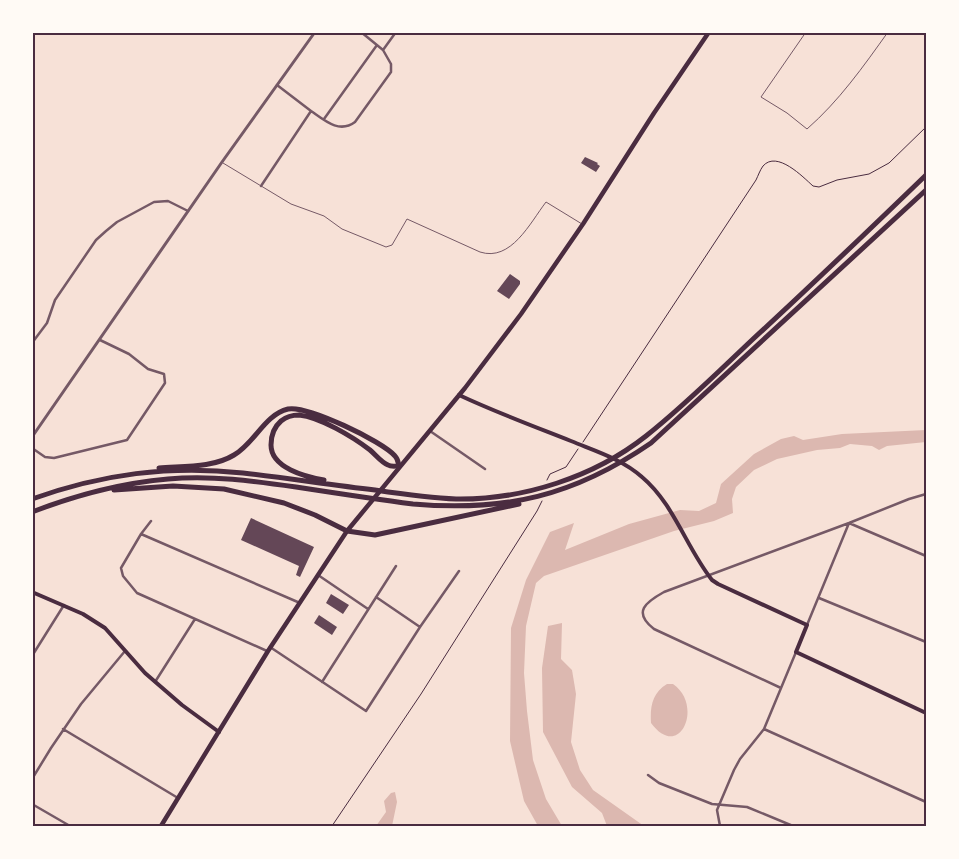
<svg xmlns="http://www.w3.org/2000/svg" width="959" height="859" font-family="'Public Sans',sans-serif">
  <rect width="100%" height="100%" fill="#f7e1d7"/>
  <path fill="#dcb8b0" d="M926,430V442L887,446L879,450L872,446L850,444L840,448L817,450L777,459L754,470L736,487L732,499L733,513L714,521L674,531L544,576L536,583L526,626L524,673L527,711L533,760L546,799L562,826H538L524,801L510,741L511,628L526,580L550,532L574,523L565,550L629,524L680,510L699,511L716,503L721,484L754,454L781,439L794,436L803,440L842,434Z
    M562,623L561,659L572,670L576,694L571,742L580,770L593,790L644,826H607L602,813L572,787L543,732L542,668L548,626Z
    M667,684H673C704,705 680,762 651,723C650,707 652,693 667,684Z
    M395,792L397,802L392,826H376L386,812L384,801L391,793Z"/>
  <path fill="#644757" d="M585,157L598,163L597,164L600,166L596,172L581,163Z
    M510,274L520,281V284L509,299L497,291Z
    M251,518L314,547L300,577L296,575L299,566L241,540Z
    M331,594L349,605L343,614L326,603Z
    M319,615L337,627L332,635L314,623Z"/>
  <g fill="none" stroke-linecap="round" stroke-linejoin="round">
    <path stroke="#4a2c40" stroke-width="1" d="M583,442L756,180C758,176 760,170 763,166C777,150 803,177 813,186L819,187L837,180L869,174L889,163L926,127
      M547,480L550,474L566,467L578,449
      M332,826L421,694L537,511L542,501"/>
    <path stroke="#755966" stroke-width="1" d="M806,32L761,97L787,113L807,129C839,101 863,67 888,32
      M223,163L291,204L324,216L342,229L386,247L392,245L407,219L480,252C511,262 530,223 546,202L582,224"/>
    <path stroke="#755966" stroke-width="2.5" d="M361,32L383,50L396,32
      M311,111C324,120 339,134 355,122L391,72V64L383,50
      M324,119L377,45
      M261,186L311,111L277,85
      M32,343L47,323L55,300L96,240L106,231L117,222L154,202L168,201L188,211
      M430,431L485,469
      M32,448L45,457L54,458L127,440L165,383L164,374L148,369L129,354L100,340
      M151,521L141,534L121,568L123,576L137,593L267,651
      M141,534L300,603
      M318,575L368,609
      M376,597L420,627
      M819,598L926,642
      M807,625L849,523L926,556
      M270,647L366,711L420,627L459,571
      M32,656L64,605
      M155,682L195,619
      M322,682L396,566
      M781,688L654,629C632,612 646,602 664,592L849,523L909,499L926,494
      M63,729L178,798
      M764,729L926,802
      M648,775L659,783L712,804L747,807L793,826
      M32,779L51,748L81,704L125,651
      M32,804L70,826
      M720,826L717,810L734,770L740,759L764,729L796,652"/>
    <path stroke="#755966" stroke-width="3" d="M32,437L222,162L315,32"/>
    <path stroke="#4a2c40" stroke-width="4" d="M459,395C495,412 533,426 571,441C595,451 622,459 642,477C674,504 686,547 712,580L718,584L807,625L796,652L926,713
      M32,592L83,614L105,628L145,673L182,705L219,732"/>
    <path stroke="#4a2c40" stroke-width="4.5" d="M161,826L268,651L347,531L465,388L521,314L583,224L654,113L709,32"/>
    <path stroke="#4a2c40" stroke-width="5" d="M159,468C183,466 213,468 234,455C255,443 264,415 288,409C307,405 382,441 395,456C398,459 398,462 399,466C395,466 391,467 388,465C381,462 376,455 370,450C353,437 320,417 299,415C292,415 286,417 281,421C274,427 271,435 271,445C271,468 306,477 324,480
      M114,490L173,486L224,489L284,503L315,515L347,531L375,535L519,504
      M32,499C102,474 169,465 243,473C287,478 331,485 375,490C402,494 429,498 456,499C523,500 594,477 646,436C684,406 718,372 752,340C811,286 869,230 926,175
      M32,512C76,495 122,483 168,479C211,475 254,481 296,487C335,493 374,499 413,504C505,512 574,496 651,443L926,190"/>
  </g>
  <rect width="959" height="859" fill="none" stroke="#fffaf5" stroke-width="68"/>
  <rect x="34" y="34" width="891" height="791" fill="none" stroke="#4a2c40" stroke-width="2"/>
</svg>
